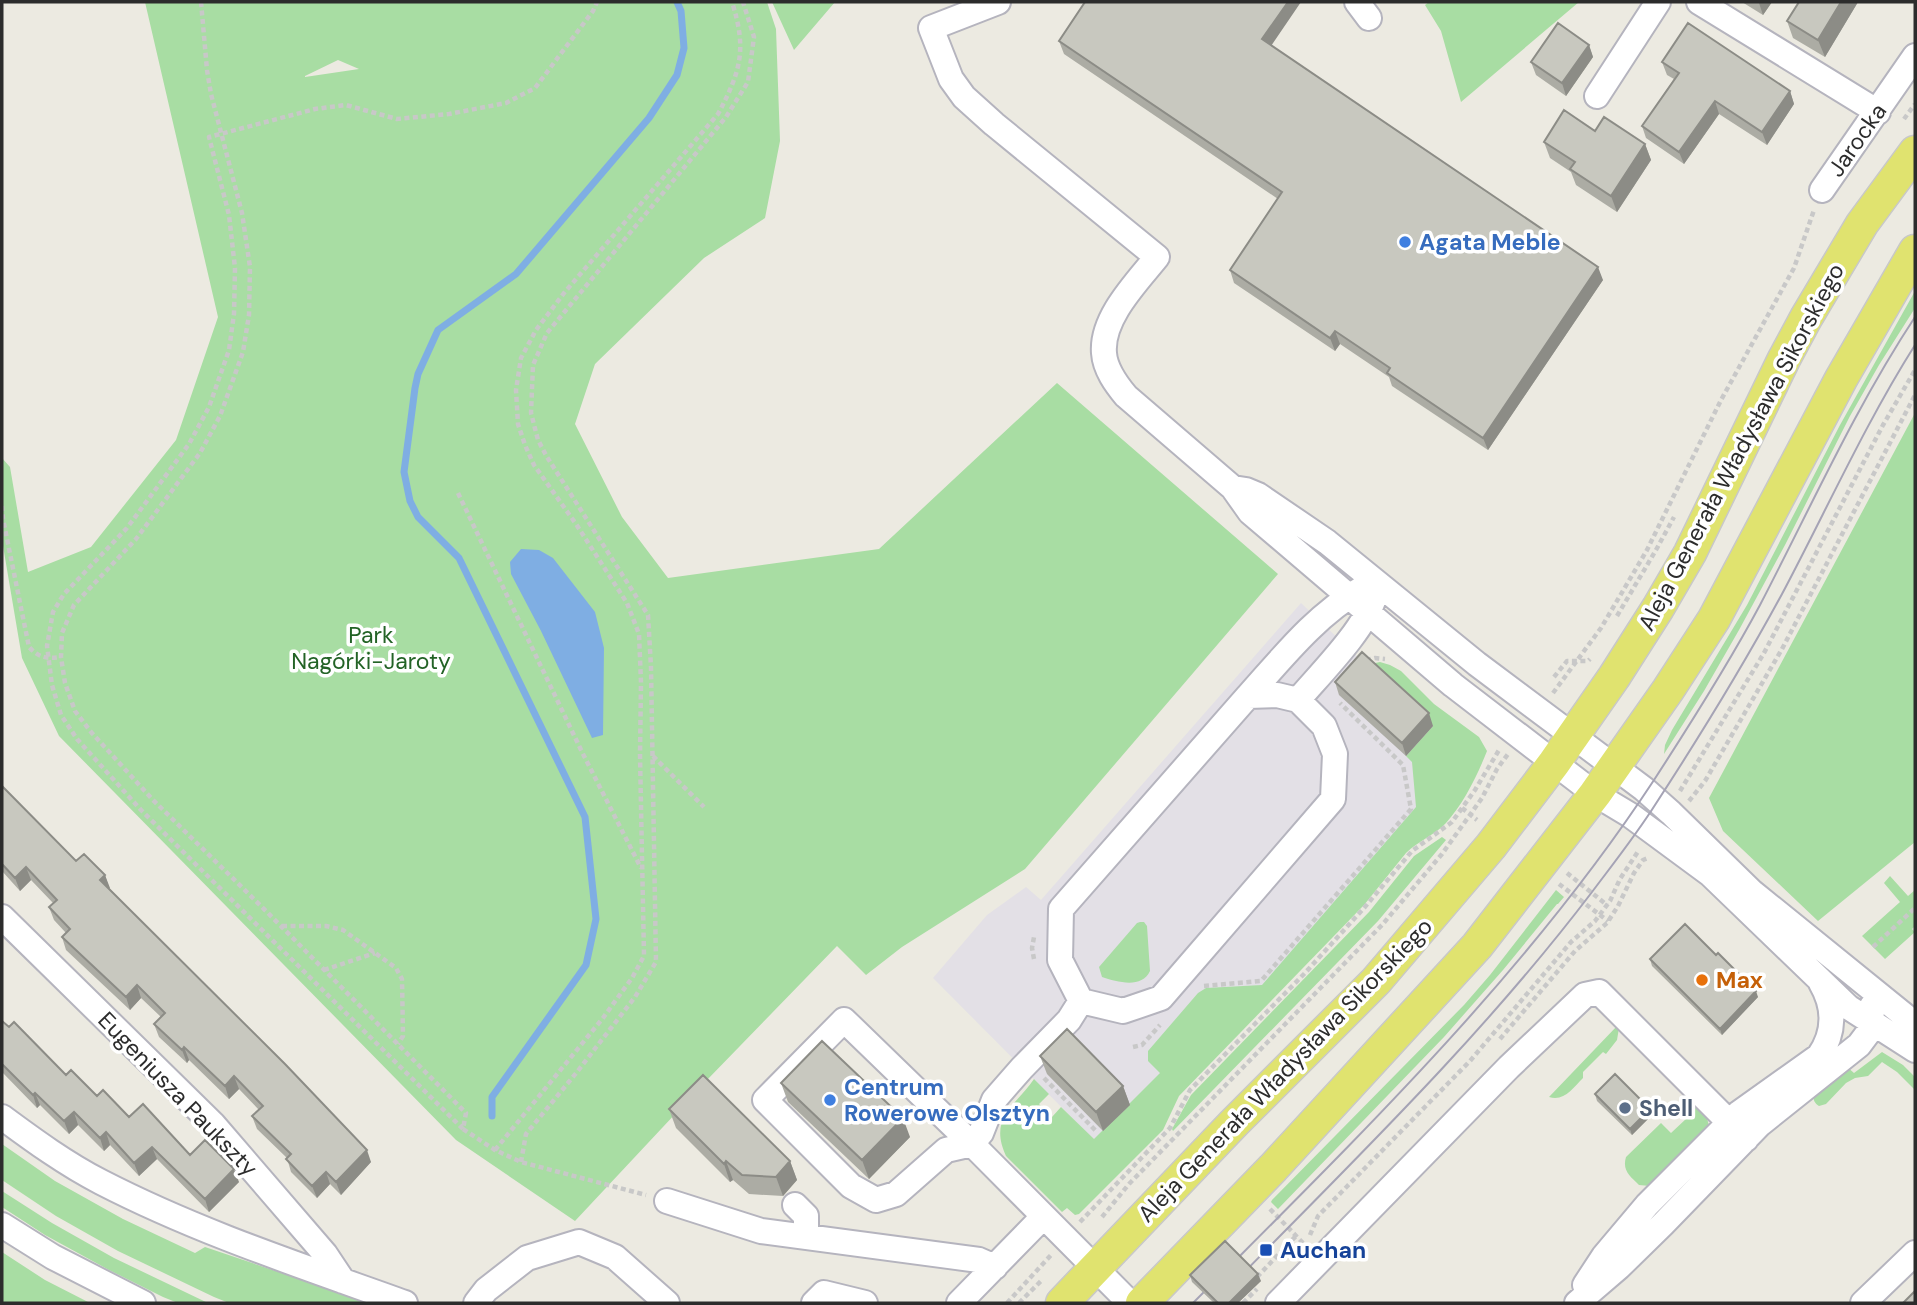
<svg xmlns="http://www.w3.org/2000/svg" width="1917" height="1305" font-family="'DM Sans',sans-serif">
  <rect width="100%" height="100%" fill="#eceae1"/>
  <path fill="#e3e0e6" d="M1301,603L1366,665L1467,753L1112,1158L933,978L987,915L1026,887L1041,900Z"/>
  <path fill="#a8dda3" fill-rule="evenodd" d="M145,2H767L776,29L780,141L765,218L704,258L595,364L575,424L622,517L668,578L879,549L1057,383L1278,574L1025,869L902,947L866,975L837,946L706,1081L575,1221L456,1140L59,736L22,658L2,540V458L10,467L28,572L91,547L176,440L218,317ZM338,60L359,69L305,77V76Z
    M772,2H835L794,50Z
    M1429,2H1579L1461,102L1441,31L1425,5Z
    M1915,291V308L1879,365L1850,416L1785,545L1739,630L1704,691L1664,754L1665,745L1672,730L1747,605L1840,425Z
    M1915,413V842L1818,921L1723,831L1709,798Z
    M1380,662L1390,665L1401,671L1434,704L1479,737L1487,751C1477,776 1464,803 1446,823C1435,835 1418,841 1406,853L1364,905L1179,1096L1163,1130L1079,1214L1075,1215L1067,1208L1062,1212L1006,1156C988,1117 1016,1106 1034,1079L1049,1094L1039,1104L1052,1117L1061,1107L1094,1139L1160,1073L1148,1061V1051L1198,993L1206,988L1262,985L1416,807L1412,762L1406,756L1433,726L1366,665Z
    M1442,837L1446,840L1378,921L1173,1131L1172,1129L1191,1095L1369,912L1414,856Z
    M1890,876L1908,896L1915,890V926L1912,929L1915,932L1885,959L1862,936L1900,902L1884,883Z
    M1556,890L1564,897L1558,904H1557L1503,970L1444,1037L1278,1209L1271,1202L1272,1200L1464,1005L1490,975Z
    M1140,922H1144L1147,926L1150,971C1142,989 1117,982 1102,977L1099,967L1137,923Z
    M1617,1026L1619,1028L1617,1040L1606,1054L1603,1052L1583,1072V1078C1573,1088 1564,1102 1549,1097Z
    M1882,1052L1903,1065L1915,1077V1090L1897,1072L1882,1062L1868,1076L1855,1078L1846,1083L1826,1104L1819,1106C1813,1102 1813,1098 1814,1091L1846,1066L1854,1073Z
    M1687,1101C1702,1105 1710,1118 1709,1132L1650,1186L1639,1185C1630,1176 1622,1171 1626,1157L1661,1123L1671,1133L1687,1118L1675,1106L1680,1103Z
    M2,1144L55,1181L123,1219L195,1253L205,1247L370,1303H229L214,1297L118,1251L56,1216L2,1180Z
    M2,1191L52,1223L114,1258L208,1303H178L163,1297L109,1270L45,1235L2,1207Z
    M2,1252L45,1280L90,1303H2Z"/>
  <path fill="#7faee3" d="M521,549L539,550L553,558L595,612L604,648L603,735L592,738L541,631L511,574L510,562Z"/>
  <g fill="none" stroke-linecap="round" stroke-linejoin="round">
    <path stroke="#7faee3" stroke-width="7" d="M492,1116V1097L586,965L596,919L585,817L459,558L418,517L410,501L404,472L415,388L418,374L438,330L516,274L649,118L677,75L684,48L681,11L677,2"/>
    <g stroke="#b5b4be" stroke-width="28">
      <path id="minor" d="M998,2L931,28L951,79L964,97L994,124L1157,257C1137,282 1101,318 1104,353C1105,369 1116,384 1126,396L1233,488L1250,512L1453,685L1595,794L1630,815L1710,874L1848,1007L1915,1050
        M1357,2L1369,18
        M1699,2L1878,112
        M1597,96L1658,2
        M1822,190L1915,56
        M1233,488L1246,490L1258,495L1327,542L1477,664L1644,789L1671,813L1752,892L1915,1024
        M1277,695L1298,700L1324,726L1335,754L1333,799L1161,998L1123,1011L1081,1001L1060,960L1061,909L1248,696Z
        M1248,696C1283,657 1315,616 1361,589
        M1298,700C1321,673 1364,630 1374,598
        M2,917L213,1124L325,1254L343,1281
        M1081,1001L1069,1020L1022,1068L994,1100L981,1133L972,1144L1130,1303
        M844,1020L972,1144L946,1150L896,1194L876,1200L851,1186L765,1100Z
        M2,1117C33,1140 66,1164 101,1182C198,1232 302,1266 405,1303
        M667,1201L761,1231L979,1260L995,1267
        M795,1205L806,1216V1236
        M2,1225L53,1257L143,1303
        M1585,1285L1604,1256L1647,1205L1739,1113L1819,1056C1835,1033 1835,1007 1821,983
        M476,1303L486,1290L527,1258L579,1242L615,1257L667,1303
        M814,1303L824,1293L865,1303
        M959,1303L1043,1217
        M1278,1303L1509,1067L1585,995L1599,992L1746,1139
        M1577,1303L1619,1267L1663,1224L1760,1124L1859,1045L1871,1029L1872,1006
        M1863,1303L1915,1253"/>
    </g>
    <g stroke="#c8c8c8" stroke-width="35">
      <path id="major" d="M1062,1303L1234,1123L1376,981L1491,846L1554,763L1614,677L1658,608L1690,553L1784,359L1806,318L1862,224L1915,152
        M1142,1303L1273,1168L1477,946L1595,794L1668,690L1714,619L1841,379L1915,251"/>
    </g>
    <path stroke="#c8c8c8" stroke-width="4.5" stroke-dasharray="5 3.5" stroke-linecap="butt" d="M201,2L207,70L211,94L242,213L250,267L249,315L243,352L220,416L200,453L136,539L74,605L62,633L61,657L65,683L75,711L91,732L153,800L262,907L466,1113L463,1129L495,1150L521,1162L646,1195
      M1904,119L1915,104
      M458,493L582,752L641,868
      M2,506L3,519L29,647C39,658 47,659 61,657
      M1617,616L1656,550L1674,517
      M1366,660L1375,658L1385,659
      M1554,677L1567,661H1588L1590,659
      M1553,693L1601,628L1647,550L1721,400L1794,268L1814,210
      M653,756L704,807
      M1680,791L1764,653L1883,425L1915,370
      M1689,801L1705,781L1782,649L1915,395
      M1462,808L1477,820
      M1567,873L1607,905
      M1559,884L1608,921
      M282,926H326L343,930L396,968L402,979L403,1036L398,1044
      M1873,947L1915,908
      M1034,959L1032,948L1034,937
      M324,970L375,953
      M1204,986L1261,981L1411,809L1403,765L1340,703
      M1500,1039L1575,951L1607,923L1618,906L1634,873L1643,860L1648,858
      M1133,1047L1142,1045L1160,1025
      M1044,1078L1096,1131
      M463,1129L141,810L77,739L61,715L52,685L47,646L53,612L64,594L127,528L189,444L209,407L229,350L234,314L235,268L229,215L209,137L315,109L346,105L397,119L449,114L506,103L535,88L593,11L597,2
      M495,1150L603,1018L632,978L644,956L640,755L641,682L639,634L627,603L576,524L534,465L525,445L518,424L516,390L521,358L536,330L564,293L718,114C741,71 747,49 732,2
      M521,1162L526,1134L577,1072L635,997L656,962L651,667L648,615L547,457L538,440L531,413L533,365L547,333L726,117L748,82L754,37L743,2
      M1270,1209L1303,1243
      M1102,1217L1129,1184L1382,925L1442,854L1482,798L1497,769L1508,754
      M1080,1222L1170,1128L1190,1090L1305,973L1364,908L1412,851L1452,822L1475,790L1499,750
      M1310,1235L1318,1216L1470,1061L1571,942L1595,921L1610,901L1620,879L1639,850
      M1257,1277L1296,1236
      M1007,1303L1051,1255
      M1019,1303L1043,1279
      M1243,1303L1257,1289"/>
    <use href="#minor" stroke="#fff" stroke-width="24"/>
    <use href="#major" stroke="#e0e36f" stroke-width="32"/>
    <path stroke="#a5a3b5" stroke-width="2" d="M1193,1303C1357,1138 1526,975 1654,780C1691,723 1728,665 1760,605C1810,509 1855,408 1915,317
      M1214,1303C1344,1170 1479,1041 1592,892C1613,864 1636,835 1655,805C1700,736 1743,666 1782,594C1826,511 1865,424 1915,345"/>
  </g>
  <path fill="#acaca4" d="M1742,2H1772L1763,15Z
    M1799,2H1858L1825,57L1793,38L1787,21Z
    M1059,41L1271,45L1603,280L1488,450L1392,386L1389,377L1340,344L1335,351L1234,283L1230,270L1278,199L1064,54Z
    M1589,45L1593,57L1566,96L1536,75L1531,62Z
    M1662,62L1790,91L1794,104L1767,145L1719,114L1684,164L1646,138L1642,126L1674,79L1667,75Z
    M1595,131L1645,144L1651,160L1617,212L1576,185L1571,172L1550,158L1544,142Z
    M1335,682L1433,726L1406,756L1339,695Z
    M2,786L76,861L105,875L109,888L371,1162L341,1195L330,1184L317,1198L291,1172L287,1158L257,1129L252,1116L259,1110L239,1089L229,1099L189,1060L187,1063L159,1037L154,1024L161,1017L141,998L130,1010L66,950L62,937L66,933L54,920L49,907L53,903L31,880L20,891L2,871Z
    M1716,955L1758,997L1722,1035L1652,966L1650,959Z
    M2,1021L66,1075L190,1155L239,1182L209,1212L157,1159L139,1176L110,1145L104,1151L78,1125L69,1134L40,1105L37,1108L2,1072Z
    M1040,1056L1123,1086L1130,1105L1103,1131L1047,1074Z
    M781,1083L910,1137L869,1179L788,1102Z
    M1595,1094L1650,1109L1652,1115L1632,1135L1597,1101Z
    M669,1109L790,1161L797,1180L783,1196L749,1194L733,1180L730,1182L676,1128Z
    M1190,1275L1261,1281L1238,1303H1214L1192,1282Z"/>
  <path fill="#8c8c86" d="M1288,2H1301L1267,52L1262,39Z
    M1759,2H1772L1763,15L1759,3Z
    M1841,2H1858L1825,57L1818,40Z
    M1589,45L1593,57L1566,96L1562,83Z
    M1790,91L1794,104L1767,145L1762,132Z
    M1715,101L1719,114L1684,164L1679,152Z
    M1645,144L1651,160L1617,212L1611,196Z
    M1598,267L1603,280L1488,450L1483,438Z
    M1335,331L1340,344L1335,351L1330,338Z
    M1429,713L1433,726L1406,756L1402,743Z
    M26,867L31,880L20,891L15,878Z
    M105,875L110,888L105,892L100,880Z
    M137,985L141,998L130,1010L126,997Z
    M1756,991L1758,997L1722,1035L1720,1029Z
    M184,1047L189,1060L187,1063L182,1050Z
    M234,1076L239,1089L229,1099L225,1086Z
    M1123,1086L1130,1105L1103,1131L1096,1112Z
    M35,1093L40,1105L37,1108L33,1095Z
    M1650,1109L1652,1115L1632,1135L1630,1129Z
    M74,1112L78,1125L69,1134L64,1121Z
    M903,1118L910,1137L869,1179L862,1160Z
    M106,1132L110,1145L104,1151L100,1138Z
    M152,1147L157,1159L139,1176L134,1163Z
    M367,1150L371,1162L341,1195L336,1182Z
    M726,1161L733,1180L730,1182L724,1164Z
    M790,1161L797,1180L783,1196L776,1177Z
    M234,1169L239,1182L209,1212L205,1199Z
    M326,1172L330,1184L317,1198L312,1186Z
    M1258,1274L1261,1281L1238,1303H1229Z"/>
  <path fill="#c8c8bf" stroke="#8c8c86" stroke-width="2" d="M1085,2H1288L1262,39L1598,267L1483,438L1387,373L1390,368L1335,331L1330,338L1230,270L1282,192L1059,41Z
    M1799,2H1841L1818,40L1787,21Z
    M1558,23L1589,45L1562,83L1531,62Z
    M1688,23L1790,91L1762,132L1715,101L1679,152L1642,126L1679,73L1662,62Z
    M1564,110L1595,131L1604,117L1645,144L1611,196L1570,169L1575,162L1544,142Z
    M1362,652L1429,713L1402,743L1335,682Z
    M2,786L76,861L84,854L105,875L100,880L285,1064L367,1150L336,1182L326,1172L312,1186L286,1159L291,1154L252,1116L263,1106L234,1076L225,1086L184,1047L182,1050L154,1024L165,1013L137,985L126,997L62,937L70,929L49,907L57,900L26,867L15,878L2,864Z
    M1685,924L1716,955L1718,953L1756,991L1720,1029L1650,959Z
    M2,1021L9,1027L14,1022L66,1075L71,1070L97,1096L103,1090L129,1117L143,1104L190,1155L205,1140L234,1169L205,1199L152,1147L134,1163L106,1132L100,1138L74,1112L64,1121L35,1093L33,1095L2,1064Z
    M1067,1029L1123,1086L1096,1112L1040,1056Z
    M822,1041L903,1118L862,1160L781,1083Z
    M1615,1074L1650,1109L1630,1129L1595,1094Z
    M703,1075L790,1161L776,1177L742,1175L726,1161L724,1164L669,1109Z
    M1225,1241L1258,1274L1229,1303H1218L1190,1275Z
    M1915,1291V1303H1903Z"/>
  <g fill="#3f7fe0" stroke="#fff" stroke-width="2.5">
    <circle cx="1405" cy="242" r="7"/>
    <circle cx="830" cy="1100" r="7"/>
  </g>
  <circle fill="#e8710a" stroke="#fff" stroke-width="2.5" cx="1702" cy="980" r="7"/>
  <circle fill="#5c6f8a" stroke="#fff" stroke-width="2.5" cx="1625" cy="1108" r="7"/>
  <rect fill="#1a4fb4" stroke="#fff" stroke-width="2.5" x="1259" y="1243" width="14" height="14" rx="3.5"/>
  <g text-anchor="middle" stroke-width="7" stroke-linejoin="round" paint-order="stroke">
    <g font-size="23" fill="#2c2c2c" stroke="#fff">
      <text transform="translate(1857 140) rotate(-55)" y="8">Jarocka</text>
      <text transform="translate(1741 447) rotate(-62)" y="8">Aleja Generała Władysława Sikorskiego</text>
      <text transform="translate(1285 1070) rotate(-46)" y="8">Aleja Generała Władysława Sikorskiego</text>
      <text transform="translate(178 1094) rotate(46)" y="8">Eugeniusza Paukszty</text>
    </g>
    <g font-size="23" font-weight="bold" fill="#366cbe" stroke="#fff" text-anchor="start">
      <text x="1419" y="250">Agata Meble</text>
      <text x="844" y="1095">Centrum<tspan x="844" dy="26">Rowerowe Olsztyn</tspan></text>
    </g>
    <g font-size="23" fill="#236326" stroke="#fff">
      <text x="371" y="643">Park<tspan x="371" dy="26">Nagórki-Jaroty</tspan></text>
    </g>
    <g font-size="23" font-weight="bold" fill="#c56008" stroke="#fff" text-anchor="start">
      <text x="1716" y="988">Max</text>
    </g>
    <g font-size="23" font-weight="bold" fill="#4e5e75" stroke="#fff" text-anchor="start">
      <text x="1639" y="1116">Shell</text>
    </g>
    <g font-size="23" font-weight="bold" fill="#164399" stroke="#fff" text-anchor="start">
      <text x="1280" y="1258">Auchan</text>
    </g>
  </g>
  <rect width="1917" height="1305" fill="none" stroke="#2c2c2c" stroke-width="7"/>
</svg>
